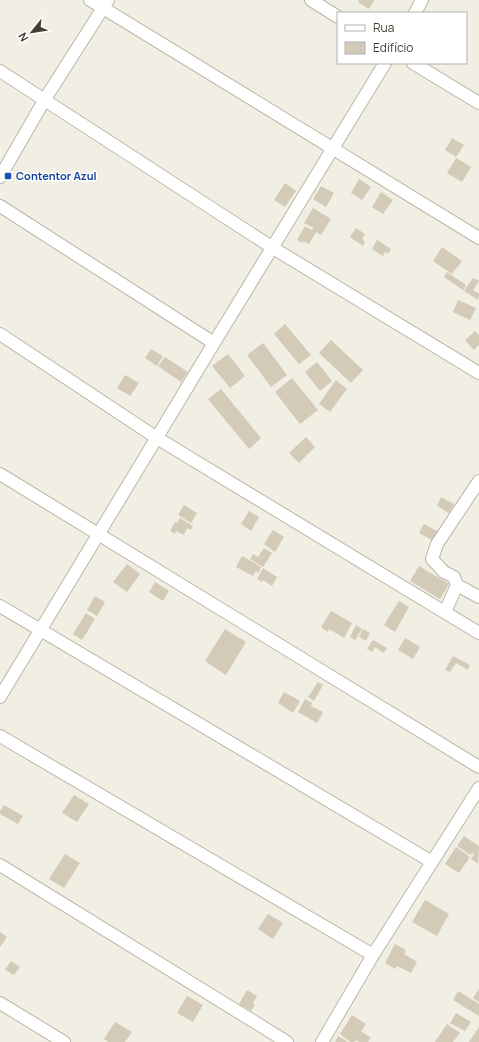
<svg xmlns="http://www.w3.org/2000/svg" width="479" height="1042" font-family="Manrope,sans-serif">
  <rect width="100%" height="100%" fill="#f1eee3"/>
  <path fill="#d3cab8" d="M359,0H374L369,9L358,2Z
    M452,138L464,145L456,157L445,150Z
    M456,158L471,167L462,182L447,173Z
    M359,179L371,187L362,200L351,193Z
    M285,183L296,191L285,207L274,200Z
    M321,186L334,193L326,207L313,199Z
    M381,192L393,200L383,214L372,207Z
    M313,208L331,219L321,235L316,232L309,244L303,241L302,243L297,240L305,226L312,230L314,228L304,223Z
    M356,228L365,234L362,239L365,242L363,246L350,237Z
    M377,240L391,249L388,254L385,252L383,256L372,249Z
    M442,247L462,261L452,274L433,261Z
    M447,272L466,285L463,290L444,277Z
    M473,278L479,281L473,290L479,294L478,300L464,291Z
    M458,300L476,308L470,320L453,312Z
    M285,324L311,355L299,364L274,334Z
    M475,331L479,335V345L474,350L465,340Z
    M331,340L363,370L351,383L319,353Z
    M263,343L287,375L271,387L247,355Z
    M151,349L163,356L157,366L145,358Z
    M228,354L245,376L230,388L212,366Z
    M165,357L188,372L181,382L158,366Z
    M317,362L332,381L320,391L305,372Z
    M125,375L139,383L130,396L117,388Z
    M292,378L318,410L300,424L275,392Z
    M336,380L347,389L330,412L319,404Z
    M221,389L261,438L249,449L208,399Z
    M306,437L315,447L299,463L289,453Z
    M441,497L454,504L449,513L437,506Z
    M184,505L197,513L191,523L178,515Z
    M249,511L259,517L251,531L241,524Z
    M180,518L193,526L191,530L187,528L184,535L176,531L175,534L170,531L175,522L177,523Z
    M424,524L439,532L434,541L419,533Z
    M273,530L284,537L275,552L264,544Z
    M264,548L272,553L263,567L250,559L253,554L258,557Z
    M242,556L261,567L258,573L256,571L253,576L236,567Z
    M127,564L140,574L127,592L113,582Z
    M419,566L449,584L440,599L410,581Z
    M263,568L277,577L272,586L263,580L262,582L257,579Z
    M155,582L169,591L163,601L149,592Z
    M95,596L105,602L97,616L87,610Z
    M399,601L409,607L395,632L384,625Z
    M331,611L352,623L344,638L329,629L328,632L321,627Z
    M86,613L95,619L82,640L73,634Z
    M356,625L362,629L355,640L350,637Z
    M225,629L246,642L226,675L205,661Z
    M363,629L370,633L366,641L359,637Z
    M405,638L420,647L413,659L398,650Z
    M373,640L387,648L384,653L375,647L372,652L367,649Z
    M453,656L470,665L468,670L456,663L450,672L445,670Z
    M318,682L323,685L314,701L308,697Z
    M284,692L300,701L293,713L278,703Z
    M305,699L312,703L311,706L323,712L317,723L298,712Z
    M74,795L89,804L77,822L62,813Z
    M4,805L23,816L18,824L0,814V811Z
    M464,836L479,846L478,864L471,859L474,854L472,853L470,855L457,846Z
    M456,847L470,857L459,873L445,864Z
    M65,854L80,863L64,888L49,879Z
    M425,900L449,914L437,936L412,922Z
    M268,914L283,923L273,939L258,929Z
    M0,932L7,937L0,947Z
    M395,944L406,950L404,954L417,962L411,973L397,966L395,969L385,963Z
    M11,961L20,967L14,975L5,970Z
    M479,989V1002L473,998Z
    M247,990L257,996L253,1003L255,1004L251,1011L239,1004Z
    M458,991L479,1004V1016L453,1000Z
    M187,996L203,1005L193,1022L177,1013Z
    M456,1013L471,1022L465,1031L450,1023Z
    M352,1015L366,1024L361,1031L371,1038L368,1042H359L356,1040L354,1042H351L340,1034Z
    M115,1022L132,1032L125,1042H109L104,1039Z
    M447,1024L460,1033L453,1042H435Z
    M479,1027V1042H469Z
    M338,1036L348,1042H335Z"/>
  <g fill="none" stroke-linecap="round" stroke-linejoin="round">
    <g stroke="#bcb6a6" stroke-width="14">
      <path id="minor" d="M90,0L479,238
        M311,0L338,17
        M415,13L422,0
        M413,63L479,103
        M0,71L273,248L479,373
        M0,177L45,99L108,0
        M0,206L214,343
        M0,334L157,438L479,633
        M0,474L479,767
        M457,585L479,597
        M0,606L432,862
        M445,612L457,585L454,577L444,572L432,559L437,544L479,481
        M0,697L214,343L385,63
        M0,736L373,955
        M0,865L287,1042
        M0,1003L64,1042
        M322,1042L373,955L479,788"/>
    </g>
    <use href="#minor" stroke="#fff" stroke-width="12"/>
  </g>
  <rect fill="#1a4fb4" stroke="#fff" stroke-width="1.5" x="4" y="172" width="8" height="8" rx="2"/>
  <g text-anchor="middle" stroke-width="3" stroke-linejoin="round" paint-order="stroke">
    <g font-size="11" font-weight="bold" fill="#164399" stroke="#fff" text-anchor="start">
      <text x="16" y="180">Contentor Azul</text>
    </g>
  </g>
  <rect x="337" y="12" width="130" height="52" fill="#ffffff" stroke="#b4b2ad"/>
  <rect x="345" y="25" width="20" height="6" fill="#ffffff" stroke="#b4b2ad"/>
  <text x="373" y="32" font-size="12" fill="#433e33">Rua</text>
  <rect x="345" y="42" width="20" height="12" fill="#d3cab8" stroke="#b4b2ad"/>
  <text x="373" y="52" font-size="12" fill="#433e33">Edifício</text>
  <g transform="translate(32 32) rotate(240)" stroke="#ffffff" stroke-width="3" paint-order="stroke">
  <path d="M0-3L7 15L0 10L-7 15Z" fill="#433e33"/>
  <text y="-6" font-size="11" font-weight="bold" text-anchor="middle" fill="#433e33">N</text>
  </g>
</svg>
